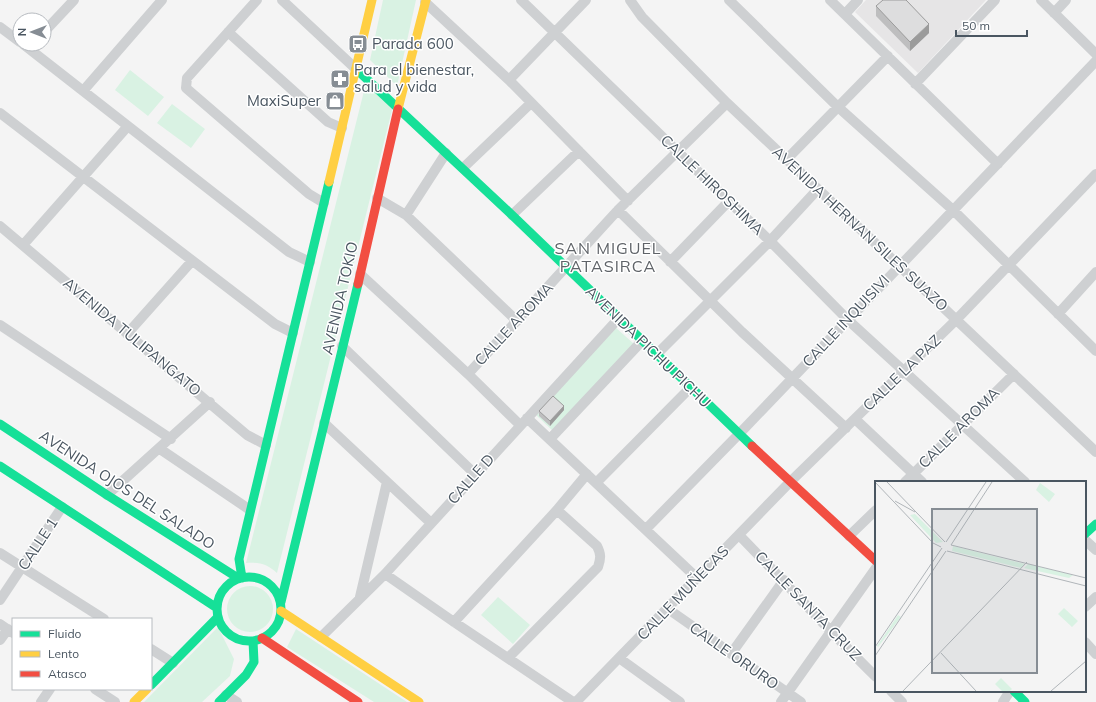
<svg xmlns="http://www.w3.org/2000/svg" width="1096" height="702" font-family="Mulish,sans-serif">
  <rect width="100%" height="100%" fill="#f4f4f4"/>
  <path fill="#e6e5e6" d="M866,0H986L918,73L855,12Z"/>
  <path fill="#d9f2e3" d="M383,0H416L397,86L370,60Z
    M130,70L164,97L148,116L115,90Z
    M366,83L393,106L277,573C267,564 259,562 246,563Z
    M172,104L205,129L191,148L157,123Z
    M615,327L634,344L553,431L535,414Z
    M227 609a23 23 0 1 1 46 0a23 23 0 1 1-46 0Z
    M498,597L530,625L513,644L481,615Z
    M218,627L234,659L230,676L202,702H144Z
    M296,629L407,702H374L287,647Z"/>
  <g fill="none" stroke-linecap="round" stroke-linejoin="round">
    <path stroke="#ced0d2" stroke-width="10" d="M257,0L187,78L186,88L309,194L324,203
      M282,0L356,69
      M521,0L770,241L848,320L1025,482
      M630,0L642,17L727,103L1096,452
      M729,0L838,107L953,210L1096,351
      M830,0L998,164
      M1041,0L1096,54
      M425,2L509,80L628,201
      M1054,13L1066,0
      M845,14L858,0
      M0,27L20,42
      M44,32L74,0
      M228,32L328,122L342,128
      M23,44L289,252L310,262
      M509,80L586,0
      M915,84L995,0
      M83,91L162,0
      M0,113L275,324L293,333
      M787,159L888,56
      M463,168L531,103
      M377,198L406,215L517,321
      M618,210L742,332L846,428
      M406,215L446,153
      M512,215L579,151
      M0,226L247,435L266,445
      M23,245L128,126
      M670,262L728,202
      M360,274L468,374L520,425
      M1058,314L1096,272
      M0,325L171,439
      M127,334L192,261
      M342,346L475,474
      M656,355L770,241L818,189
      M468,374L618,210L727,103
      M527,418L697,578
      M855,419L922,482
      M324,423L431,523
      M550,439L642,341
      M160,449L250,510
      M597,482L690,388
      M905,482L1014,374
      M107,495L210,402
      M646,529L739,434L1096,61
      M739,535C785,582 829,631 876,677
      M849,536L876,510
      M1085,540L1096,550
      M0,553L104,619
      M385,574L454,622L573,702
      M360,597L387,482
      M0,600L62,507
      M1085,607L1096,597
      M668,609L801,702
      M454,622L557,510L587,474
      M0,624L13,633
      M321,637L385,574L618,319
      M0,640L8,629
      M1085,642L1096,654
      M151,649L173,663
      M731,654L784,580
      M508,658L598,567C601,558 601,554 597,546L557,510
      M619,658L680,702
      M95,689L115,702
      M891,691L902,702
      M226,695L237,702
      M41,702L50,689
      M576,702L790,482L956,320L1096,174
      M781,702L876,568
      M1003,702L1010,691"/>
    <path stroke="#16e098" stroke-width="9" d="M356,69L512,215L752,446
      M0,424L107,495L238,578
      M0,466L217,608
      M1085,534L1096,524
      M217 609a32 32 0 1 1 64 0a32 32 0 1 1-64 0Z
      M242,578L239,559L329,182
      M281,602L358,284
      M151,685L218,617
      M1014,691L1025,702
      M219,702L246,675L254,662L253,641"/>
    <path stroke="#ffcf43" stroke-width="9" d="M398,109L426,0
      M329,182L372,0
      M281,611L419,702
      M134,702L147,689"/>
    <path stroke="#f24e42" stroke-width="9" d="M358,284L398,109
      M752,446L876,561
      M262,638L358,702"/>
  </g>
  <path fill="#bebebf" d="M876,6L929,33L910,51L876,16Z
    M564,410L550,426L539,416V411Z"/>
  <path fill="#9b9b9b" d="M929,24V33L910,51V42Z
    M564,406V410L550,426V421Z"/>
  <path fill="#ddddde" stroke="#9b9b9b" d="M883,0H906L929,24L910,42L876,6Z
    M553,396L564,406L550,421L539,411Z"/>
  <defs>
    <g id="bus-square" transform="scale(1)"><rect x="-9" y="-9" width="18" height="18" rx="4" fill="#868d94" stroke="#fff"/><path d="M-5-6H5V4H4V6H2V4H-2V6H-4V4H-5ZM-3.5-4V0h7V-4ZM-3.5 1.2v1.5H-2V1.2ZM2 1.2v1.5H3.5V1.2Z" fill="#fff"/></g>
    <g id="pharmacy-square" transform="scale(1)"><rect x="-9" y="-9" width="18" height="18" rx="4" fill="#868d94" stroke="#fff"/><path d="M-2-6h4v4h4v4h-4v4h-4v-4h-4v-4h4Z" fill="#fff"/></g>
    <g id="shop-square" transform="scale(1)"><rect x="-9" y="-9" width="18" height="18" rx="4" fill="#868d94" stroke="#fff"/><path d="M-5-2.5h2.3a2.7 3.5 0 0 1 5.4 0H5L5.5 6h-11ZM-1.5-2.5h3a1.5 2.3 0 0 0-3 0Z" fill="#fff"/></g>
  </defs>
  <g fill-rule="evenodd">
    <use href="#bus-square" x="358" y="44"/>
    <use href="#pharmacy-square" x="340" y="79"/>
    <use href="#shop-square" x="335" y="101"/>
  </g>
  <g text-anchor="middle" stroke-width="3" stroke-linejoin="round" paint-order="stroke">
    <g font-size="15" fill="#4a5661" stroke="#fff" text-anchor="start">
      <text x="372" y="49">Parada 600</text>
      <text x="354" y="75">Para el bienestar,<tspan x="354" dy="17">salud y vida</tspan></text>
      <text x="321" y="106" text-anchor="end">MaxiSuper</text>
    </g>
    <g font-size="15" fill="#4a5661" stroke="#fff">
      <text transform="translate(712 185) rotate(44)" y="5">CALLE HIROSHIMA</text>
      <text transform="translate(860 229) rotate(43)" y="5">AVENIDA HERNAN SILES SUAZO</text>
      <text transform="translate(340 298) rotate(-77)" y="5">AVENIDA TOKIO</text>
      <text transform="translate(846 321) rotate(-47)" y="5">CALLE INQUISIVI</text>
      <text transform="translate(514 324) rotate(-47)" y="5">CALLE AROMA</text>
      <text transform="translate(132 337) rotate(40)" y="5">AVENIDA TULIPANGATO</text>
      <text transform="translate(648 347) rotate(44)" y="5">AVENIDA PICHU PICHU</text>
      <text transform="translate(902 373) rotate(-44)" y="5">CALLE LA PAZ</text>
      <text transform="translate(959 428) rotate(-45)" y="5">CALLE AROMA</text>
      <text transform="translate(471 479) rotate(-48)" y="5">CALLE D</text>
      <text transform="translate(127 490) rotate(33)" y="5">AVENIDA OJOS DEL SALADO</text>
      <text transform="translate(38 544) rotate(-57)" y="5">CALLE 1</text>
      <text transform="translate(683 593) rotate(-46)" y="5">CALLE MUÑECAS</text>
      <text transform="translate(808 606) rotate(46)" y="5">CALLE SANTA CRUZ</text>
      <text transform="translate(734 656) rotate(35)" y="5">CALLE ORURO</text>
    </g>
    <g font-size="16" letter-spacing="1" fill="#5f6368" stroke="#fff">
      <text x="608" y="254">SAN MIGUEL<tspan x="608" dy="18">PATASIRCA</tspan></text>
    </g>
  </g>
  <g transform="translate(875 481)">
    <rect width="211" height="211" fill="#f4f4f4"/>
    <path d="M165,2L180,13L174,21L161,9ZM40,33L68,61L61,62L35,34ZM78,65L150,83L146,87L77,70ZM153,83L198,94L194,97L149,87ZM189,127L203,140L197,146L183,133ZM23,134L26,136L3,166L2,165ZM126,197L137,208L135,210H127L120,203Z" fill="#d9f2e3"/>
    <path fill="none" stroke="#b0b5b9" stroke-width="1" d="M0,1L58,62L66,66M12,1L70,61M20,20L40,31M71,61L111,1M76,64L211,97M76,64L117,1M72,70L211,105M0,166L67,67M66,172L101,210M0,175L71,70M28,210L152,81M176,210L211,180"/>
    <path fill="#868d94" fill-opacity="0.15" stroke="#868d94" stroke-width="2" d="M57,28H162V192H57Z"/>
    <rect width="211" height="211" fill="none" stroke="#4a5661" stroke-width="2"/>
  </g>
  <rect x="12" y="618" width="140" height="72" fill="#ffffff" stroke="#b7bbc0"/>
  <rect x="20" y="631" width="20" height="6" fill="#16e098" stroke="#b7bbc0"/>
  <text x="48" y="638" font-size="12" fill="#4a5661">Fluido</text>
  <rect x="20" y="651" width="20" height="6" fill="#ffcf43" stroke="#b7bbc0"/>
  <text x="48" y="658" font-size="12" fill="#4a5661">Lento</text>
  <rect x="20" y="671" width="20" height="6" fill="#f24e42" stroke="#b7bbc0"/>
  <text x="48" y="678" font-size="12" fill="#4a5661">Atasco</text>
  <g transform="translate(32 32) rotate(270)"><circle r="19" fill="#ffffff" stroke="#b7bbc0"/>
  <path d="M0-3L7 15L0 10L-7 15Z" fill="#868d94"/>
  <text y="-6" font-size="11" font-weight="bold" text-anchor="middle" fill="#4a5661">N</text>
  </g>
  <path d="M956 30v6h71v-6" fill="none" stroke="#4a5661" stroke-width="2"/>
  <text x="962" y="30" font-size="12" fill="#4a5661" stroke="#ffffff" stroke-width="3" paint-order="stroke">50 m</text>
</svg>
